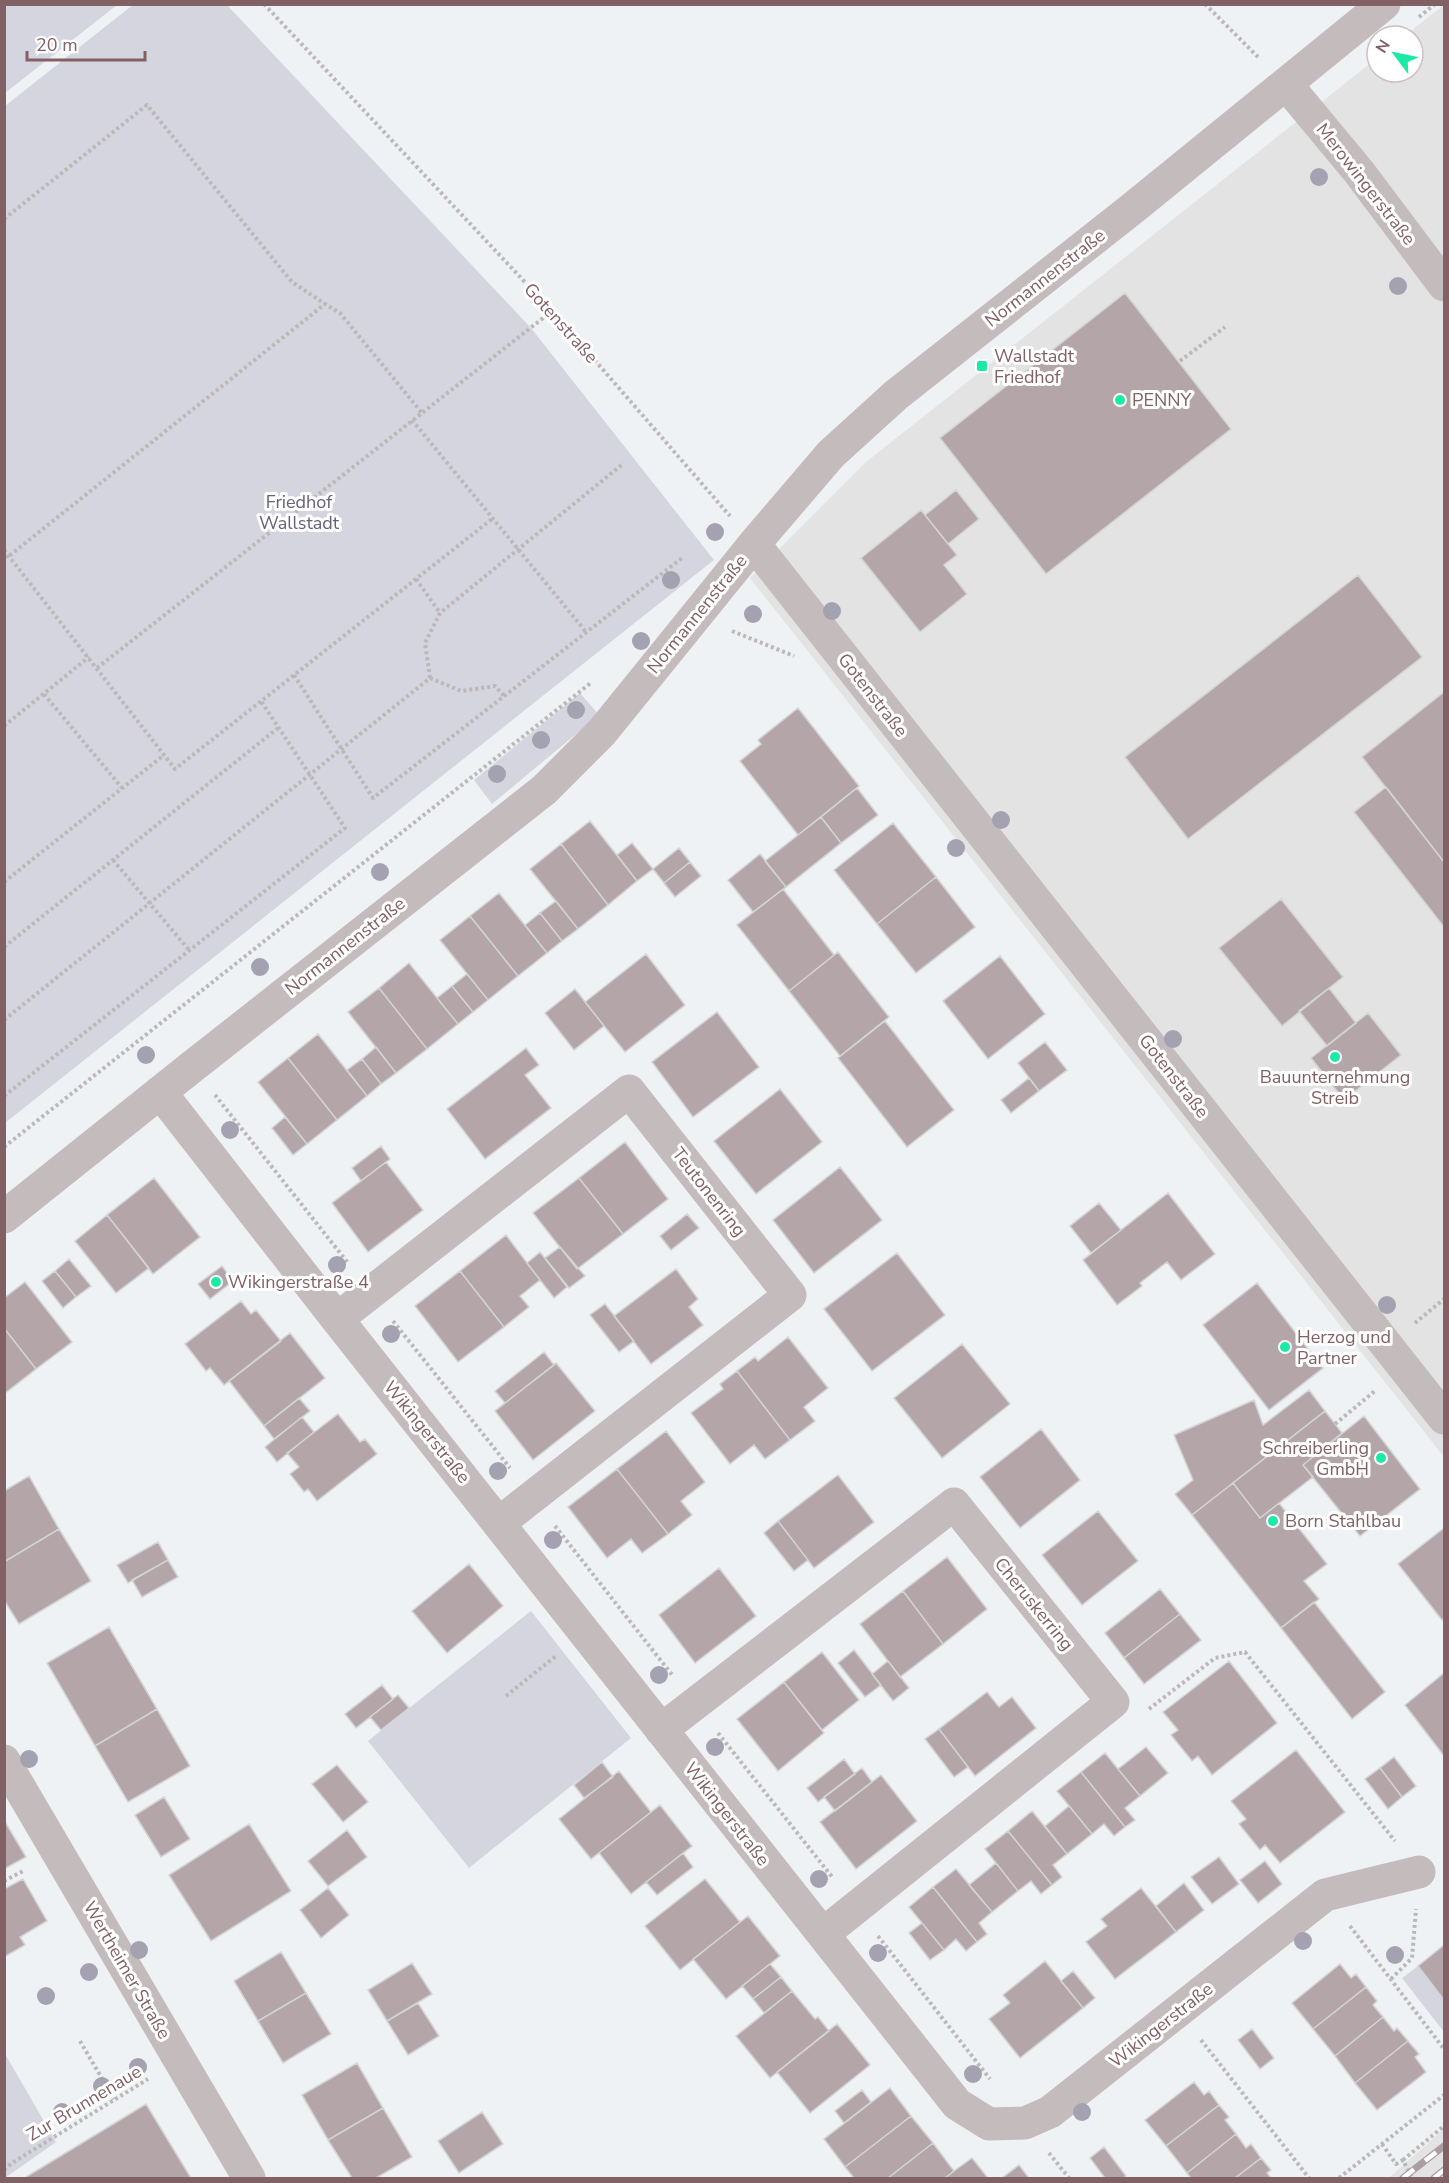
<svg xmlns="http://www.w3.org/2000/svg" width="1449" height="2183" font-family="'Nunito Sans',sans-serif">
  <rect width="100%" height="100%" fill="#eff2f4"/>
  <path fill="#e3e3e4" d="M1444,5V1457L750,578L866,462L1377,58V72H1413V36H1404Z
    M1444,2129V2178H1388L1391,2176Z"/>
  <path fill="#d5d5e0" d="M5,4H117V5L5,93Z
    M134,4L227,5L531,328L714,560L5,1123V106Z
    M580,693L599,715L492,804L474,780Z
    M531,1611L631,1738L469,1868L368,1741Z
    M1418,1966L1444,2000V2032L1402,1978Z
    M4,2052L56,2142L5,2178H4Z"/>
  <path fill="#b4a6a8" stroke="#d2d4d5" stroke-width="1.5" d="M1125,293L1231,429L1046,574L940,438Z
    M956,490L979,519L948,544L925,515Z
    M921,510L957,555L944,565L967,594L920,632L861,558Z
    M1358,575L1422,657L1188,839L1125,757Z
    M1444,692V862L1362,757Z
    M798,708L859,786L798,835L740,761L761,744L758,740Z
    M1386,787L1444,862V927L1354,812Z
    M857,788L878,815L841,843L821,817Z
    M821,817L841,843L786,887L765,861Z
    M590,821L637,881L608,905L561,844Z
    M893,823L936,877L877,924L834,870Z
    M632,843L653,869L637,881L617,855Z
    M561,844L608,905L578,929L530,869Z
    M679,848L690,862L664,883L653,869Z
    M760,854L786,887L753,912L728,880Z
    M690,862L701,876L675,897L664,883Z
    M936,877L975,927L916,973L877,924Z
    M783,889L834,955L789,991L737,925Z
    M499,893L547,953L518,976L470,916Z
    M1281,899L1343,977L1282,1026L1219,948Z
    M556,901L578,929L562,941L540,913Z
    M540,913L562,941L547,953L525,925Z
    M470,916L518,976L488,1000L440,940Z
    M838,952L889,1017L840,1056L789,991Z
    M646,954L685,1005L625,1052L585,1002Z
    M1000,956L1045,1014L988,1059L943,1001Z
    M409,963L458,1024L427,1049L379,988Z
    M467,974L488,1000L473,1012L452,986Z
    M452,986L473,1012L458,1024L437,998Z
    M379,988L427,1049L396,1073L348,1012Z
    M1329,988L1356,1023L1327,1046L1299,1011Z
    M575,989L604,1026L574,1050L545,1013Z
    M717,1012L759,1067L693,1117L652,1062Z
    M1368,1013L1401,1055L1344,1100L1311,1058Z
    M885,1021L954,1110L907,1147L838,1058Z
    M318,1034L367,1096L337,1120L288,1058Z
    M1045,1042L1067,1070L1039,1091L1018,1063Z
    M376,1047L396,1073L381,1084L362,1059Z
    M526,1048L539,1065L525,1075L551,1108L485,1159L447,1109Z
    M288,1058L337,1120L307,1144L258,1082Z
    M362,1059L381,1084L367,1096L347,1070Z
    M1029,1078L1039,1091L1011,1113L1001,1100Z
    M780,1089L822,1142L756,1194L714,1141Z
    M285,1117L307,1144L293,1155L272,1128Z
    M625,1142L668,1199L623,1234L579,1178Z
    M381,1146L390,1159L361,1181L352,1168Z
    M386,1162L423,1210L368,1252L332,1203Z
    M840,1167L882,1220L814,1273L773,1220Z
    M154,1178L200,1237L153,1274L107,1215Z
    M579,1178L623,1234L577,1269L533,1213Z
    M1168,1193L1215,1254L1181,1280L1167,1262L1140,1283L1142,1286L1117,1305L1083,1260Z
    M1099,1203L1121,1230L1091,1253L1070,1226Z
    M687,1214L699,1228L671,1250L660,1236Z
    M107,1215L149,1268L116,1293L75,1241Z
    M506,1235L540,1280L520,1296L529,1307L504,1327L460,1271Z
    M560,1247L585,1276L569,1288L545,1258Z
    M540,1252L567,1287L554,1298L527,1263Z
    M897,1253L945,1315L872,1371L824,1309Z
    M69,1259L91,1286L76,1297L55,1271Z
    M222,1266L233,1281L210,1299L198,1284Z
    M676,1269L698,1299L689,1307L703,1325L651,1364L614,1316Z
    M55,1271L76,1297L63,1308L42,1281Z
    M460,1271L504,1327L458,1362L415,1306Z
    M25,1282L72,1342L36,1369L4,1328V1298Z
    M1257,1283L1323,1368L1269,1410L1203,1325Z
    M241,1301L251,1314L256,1310L281,1341L224,1385L210,1368L206,1371L185,1344Z
    M605,1304L634,1341L619,1352L590,1315Z
    M4,1328L36,1369L4,1394Z
    M290,1333L325,1378L264,1426L229,1381Z
    M788,1337L828,1388L804,1407L815,1421L790,1440L737,1371L755,1357L758,1361Z
    M962,1344L1010,1404L942,1458L894,1398Z
    M544,1352L554,1365L505,1403L495,1391Z
    M556,1363L595,1411L533,1460L495,1411Z
    M737,1371L790,1440L765,1459L754,1445L730,1464L691,1413L723,1389L720,1384Z
    M1309,1390L1325,1411L1192,1515L1175,1494L1193,1480L1174,1435L1254,1400L1263,1425Z
    M299,1398L310,1411L274,1439L264,1426Z
    M1325,1411L1342,1433L1303,1465L1313,1477L1260,1518L1233,1483Z
    M338,1414L360,1442L365,1439L377,1454L317,1501L308,1489L304,1492L290,1474L299,1467L287,1453Z
    M1364,1416L1420,1489L1360,1536L1303,1465Z
    M302,1417L314,1432L277,1462L265,1447Z
    M1041,1429L1080,1480L1020,1528L980,1477Z
    M666,1431L705,1482L681,1501L692,1515L668,1534L617,1469Z
    M617,1469L668,1534L642,1553L631,1539L607,1558L568,1507Z
    M838,1475L874,1522L814,1568L778,1521Z
    M29,1476L59,1529L4,1562V1491Z
    M1233,1483L1260,1518L1279,1503L1327,1564L1304,1581L1319,1599L1281,1628L1192,1515Z
    M1098,1511L1138,1561L1082,1605L1042,1555Z
    M778,1521L808,1560L794,1571L764,1533Z
    M1444,1528V1618L1442,1620L1398,1564Z
    M59,1529L91,1581L19,1624L4,1600V1562Z
    M158,1542L168,1560L128,1583L117,1565Z
    M947,1557L987,1609L943,1644L903,1591Z
    M168,1560L178,1577L142,1597L132,1580Z
    M469,1564L503,1606L447,1653L412,1611Z
    M719,1568L756,1616L695,1663L659,1615Z
    M1160,1589L1180,1614L1124,1658L1105,1633Z
    M903,1591L943,1644L900,1677L860,1624Z
    M1314,1602L1385,1692L1352,1719L1281,1628Z
    M1180,1614L1201,1640L1144,1684L1124,1658Z
    M109,1627L157,1709L95,1746L47,1663Z
    M854,1650L881,1685L865,1697L838,1663Z
    M822,1652L859,1700L822,1730L784,1682Z
    M888,1661L909,1688L893,1701L872,1674Z
    M1229,1661L1277,1723L1212,1775L1198,1756L1192,1761L1171,1735L1178,1730L1163,1712Z
    M1444,1673V1756L1405,1705Z
    M784,1682L824,1733L778,1771L737,1719Z
    M382,1685L393,1699L356,1728L345,1714Z
    M987,1692L999,1707L1012,1697L1036,1728L975,1776L939,1729Z
    M398,1695L409,1708L381,1730L370,1717Z
    M157,1709L190,1766L128,1802L95,1746Z
    M939,1729L968,1767L954,1777L925,1739Z
    M1146,1747L1168,1773L1140,1796L1118,1769Z
    M1296,1750L1345,1812L1280,1863L1265,1845L1260,1850L1239,1824L1246,1819L1231,1801Z
    M1105,1753L1140,1796L1125,1808L1135,1820L1125,1827L1081,1772Z
    M1394,1757L1416,1786L1402,1797L1380,1768Z
    M844,1759L855,1774L818,1802L807,1788Z
    M602,1762L613,1777L584,1798L574,1785Z
    M337,1765L368,1802L343,1822L312,1784Z
    M862,1768L872,1782L835,1811L824,1797Z
    M1380,1768L1402,1797L1388,1809L1365,1779Z
    M619,1771L651,1812L591,1859L559,1819Z
    M1081,1772L1125,1827L1114,1836L1104,1824L1092,1834L1057,1791Z
    M881,1775L917,1821L856,1869L820,1822Z
    M164,1797L190,1839L161,1857L135,1815Z
    M660,1805L692,1846L631,1894L599,1853Z
    M1069,1806L1092,1834L1067,1854L1045,1826Z
    M1032,1811L1067,1854L1053,1865L1062,1877L1052,1885L1008,1831Z
    M4,1820L26,1857L4,1869Z
    M249,1824L291,1891L211,1941L169,1875Z
    M347,1830L367,1857L328,1886L308,1861Z
    M1008,1831L1052,1885L1041,1894L1031,1881L1018,1891L985,1849Z
    M683,1853L693,1867L657,1895L646,1882Z
    M1219,1857L1239,1884L1212,1904L1191,1877Z
    M1265,1861L1282,1884L1258,1903L1240,1880Z
    M996,1863L1018,1891L992,1912L969,1885Z
    M956,1869L992,1912L979,1923L987,1934L977,1942L933,1887Z
    M23,1879L47,1921L20,1937L25,1945L4,1957V1889Z
    M705,1879L740,1922L680,1970L645,1926Z
    M1184,1883L1204,1910L1176,1932L1156,1906Z
    M933,1887L977,1942L966,1951L956,1939L944,1950L909,1907Z
    M328,1888L349,1915L321,1938L300,1910Z
    M1141,1888L1176,1932L1115,1979L1086,1942L1107,1926L1101,1919Z
    M748,1916L780,1956L726,1999L693,1959Z
    M922,1923L944,1950L930,1960L909,1933Z
    M1444,1945V2000L1418,1966Z
    M281,1952L306,1993L258,2021L234,1981Z
    M1045,1961L1083,2008L1020,2058L989,2019L1010,2003L1003,1995Z
    M412,1963L432,1994L387,2021L368,1990Z
    M770,1964L781,1977L753,1999L742,1986Z
    M1340,1964L1351,1978L1356,1974L1366,1987L1313,2029L1292,2003Z
    M1073,1971L1095,1998L1083,2008L1061,1981Z
    M781,1977L792,1991L764,2013L753,1999Z
    M1366,1987L1377,2001L1373,2005L1383,2017L1335,2056L1313,2029Z
    M792,1991L815,2019L818,2017L829,2031L770,2078L736,2036Z
    M306,1993L331,2034L283,2063L258,2021Z
    M418,2003L439,2036L408,2055L387,2021Z
    M1383,2017L1394,2031L1397,2028L1408,2041L1355,2083L1335,2056Z
    M837,2024L870,2065L810,2113L777,2072Z
    M1252,2029L1274,2058L1260,2069L1238,2040Z
    M1408,2041L1419,2054L1415,2057L1426,2072L1377,2110L1355,2083Z
    M357,2063L383,2108L328,2140L302,2095Z
    M1194,2082L1204,2095L1209,2091L1219,2105L1166,2146L1145,2120Z
    M890,2088L911,2116L845,2167L824,2139Z
    M862,2090L871,2102L844,2123L835,2111Z
    M146,2104L191,2178H26V2177Z
    M1219,2105L1229,2117L1225,2120L1236,2134L1187,2173L1166,2146Z
    M383,2108L412,2157L376,2178H352L328,2140Z
    M482,2112L503,2144L459,2173L438,2141Z
    M911,2116L933,2143L888,2178H854L845,2167Z
    M1236,2134L1246,2148L1251,2144L1261,2158L1235,2178H1191L1187,2173Z
    M933,2143L954,2171L945,2178H888Z
    M1104,2147L1126,2176L1123,2178H1105L1090,2158Z
    M972,2158L988,2178H945L954,2171Z
    M1261,2158L1271,2170L1267,2173L1271,2178H1235Z
    M1019,2165L1029,2178H1002Z"/>
  <g fill="none" stroke-linecap="round" stroke-linejoin="round">
    <path stroke="#bdb8b8" stroke-width="4" stroke-dasharray="3 3" stroke-linecap="butt" d="M264,4L552,311L730,516
      M1205,4L1260,59
      M1419,17L1435,4
      M4,219L147,105L292,282L325,304
      M1180,361L1225,327
      M412,420L586,632
      M4,550L175,769L492,519
      M4,557L9,556L325,304L340,313L422,413
      M416,579L440,613
      M732,631L794,656
      M97,668L552,311
      M294,675L373,798L682,558
      M430,678L425,643L440,613L624,463
      M430,678L461,691L495,686L504,696
      M44,694L122,788
      M4,726L89,657
      M113,860L189,950
      M4,882L164,755
      M4,947L278,728
      M4,1020L430,678
      M215,1095L348,1263
      M4,1096L345,828L261,701
      M4,1147L592,682
      M393,1321L510,1468
      M1415,1323L1444,1299
      M1335,1424L1376,1390
      M555,1526L673,1676
      M506,1696L556,1656
      M1149,1709L1215,1658L1245,1652L1395,1841
      M718,1733L833,1878
      M4,1881L25,1870
      M1350,1926L1444,2049
      M878,1936L990,2079
      M1391,1979L1412,1958L1416,1909
      M1201,2040L1309,2178
      M80,2041L114,2099
      M1382,2144L1396,2164L1403,2160L1412,2178
      M1049,2153L1069,2178
      M1403,2160L1444,2126
      M4,2170L12,2163L148,2079
      M1339,2178L1444,2095"/>
    <path stroke="#c4bbbc" stroke-width="33" d="M1286,84L1359,172L1444,285
      M754,544L1444,1418
      M160,1092L337,1319L957,2104L989,2124L1025,2123L1050,2112L1325,1895L1419,1872
      M4,1217L193,1066L544,790L602,732L754,544L831,454L896,395L1133,208L1384,4
      M337,1319L629,1091L790,1295L499,1523
      M661,1730L954,1504L1113,1702L823,1934
      M4,1761L249,2178"/>
    <g stroke="#ab9ea0" stroke-width="7">
      <path id="rail" d="M1403,2178L1444,2146
        M1434,2178L1444,2170"/>
    </g>
    <use href="#rail" stroke="#fff" stroke-width="4.5" stroke-dasharray="14" stroke-linecap="butt"/>
  </g>
  <g fill="#a4a2b0">
    <circle cx="1319" cy="177" r="9"/>
    <circle cx="1398" cy="286" r="9"/>
    <circle cx="715" cy="532" r="9"/>
    <circle cx="671" cy="580" r="9"/>
    <circle cx="832" cy="611" r="9"/>
    <circle cx="753" cy="614" r="9"/>
    <circle cx="641" cy="641" r="9"/>
    <circle cx="576" cy="710" r="9"/>
    <circle cx="541" cy="740" r="9"/>
    <circle cx="497" cy="774" r="9"/>
    <circle cx="1001" cy="820" r="9"/>
    <circle cx="956" cy="848" r="9"/>
    <circle cx="380" cy="872" r="9"/>
    <circle cx="260" cy="967" r="9"/>
    <circle cx="1173" cy="1039" r="9"/>
    <circle cx="146" cy="1055" r="9"/>
    <circle cx="230" cy="1130" r="9"/>
    <circle cx="337" cy="1265" r="9"/>
    <circle cx="1387" cy="1305" r="9"/>
    <circle cx="391" cy="1334" r="9"/>
    <circle cx="498" cy="1471" r="9"/>
    <circle cx="553" cy="1540" r="9"/>
    <circle cx="659" cy="1675" r="9"/>
    <circle cx="715" cy="1747" r="9"/>
    <circle cx="29" cy="1759" r="9"/>
    <circle cx="819" cy="1879" r="9"/>
    <circle cx="1303" cy="1941" r="9"/>
    <circle cx="139" cy="1950" r="9"/>
    <circle cx="878" cy="1953" r="9"/>
    <circle cx="1395" cy="1955" r="9"/>
    <circle cx="89" cy="1972" r="9"/>
    <circle cx="46" cy="1996" r="9"/>
    <circle cx="138" cy="2067" r="9"/>
    <circle cx="973" cy="2074" r="9"/>
    <circle cx="102" cy="2086" r="9"/>
    <circle cx="62" cy="2112" r="9"/>
    <circle cx="1082" cy="2112" r="9"/>
  </g>
  <g fill="#19eaa5" stroke="#fff" stroke-width="2">
    <rect x="976" y="360" width="12" height="12" rx="3"/>
    <circle cx="1120" cy="400" r="6"/>
    <circle cx="1335" cy="1057" r="6"/>
    <circle cx="216" cy="1282" r="6"/>
    <circle cx="1285" cy="1347" r="6"/>
    <circle cx="1381" cy="1458" r="6"/>
    <circle cx="1273" cy="1521" r="6"/>
  </g>
  <g text-anchor="middle" stroke-width="6" stroke-linejoin="round" paint-order="stroke">
    <g font-size="18" fill="#826165" stroke="#fff">
      <text transform="translate(1366 184) rotate(52)" y="6">Merowingerstraße</text>
      <text transform="translate(1045 278) rotate(-38)" y="6">Normannenstraße</text>
      <text transform="translate(561 323) rotate(48)" y="6">Gotenstraße</text>
      <text transform="translate(697 614) rotate(-51)" y="6">Normannenstraße</text>
      <text transform="translate(873 695) rotate(52)" y="6">Gotenstraße</text>
      <text transform="translate(345 946) rotate(-38)" y="6">Normannenstraße</text>
      <text transform="translate(1174 1076) rotate(52)" y="6">Gotenstraße</text>
      <text transform="translate(709 1192) rotate(52)" y="6">Teutonenring</text>
      <text transform="translate(427 1432) rotate(51)" y="6">Wikingerstraße</text>
      <text transform="translate(1034 1604) rotate(51)" y="6">Cheruskerring</text>
      <text transform="translate(727 1814) rotate(52)" y="6">Wikingerstraße</text>
      <text transform="translate(127 1970) rotate(60)" y="6">Wertheimer Straße</text>
      <text transform="translate(1161 2025) rotate(-38)" y="6">Wikingerstraße</text>
      <text transform="translate(84 2103) rotate(-31)" y="6">Zur Brunnenaue</text>
    </g>
    <g font-size="18" fill="#826165" stroke="#fff" text-anchor="start">
      <text x="994" y="362">Wallstadt<tspan x="994" dy="21">Friedhof</tspan></text>
      <text x="1132" y="406">PENNY</text>
      <text x="1335" y="1083" text-anchor="middle">Bauunternehmung<tspan x="1335" dy="21">Streib</tspan></text>
      <text x="228" y="1288">Wikingerstraße 4</text>
      <text x="1297" y="1343">Herzog und<tspan x="1297" dy="21">Partner</tspan></text>
      <text x="1369" y="1454" text-anchor="end">Schreiberling<tspan x="1369" dy="21">GmbH</tspan></text>
      <text x="1285" y="1527">Born Stahlbau</text>
    </g>
    <g font-size="18" fill="#666078" stroke="#fff">
      <text x="299" y="508">Friedhof<tspan x="299" dy="21">Wallstadt</tspan></text>
    </g>
  </g>
  <rect width="1449" height="2183" fill="none" stroke="#826165" stroke-width="12"/>
  <g transform="translate(1395 54) rotate(302)"><circle r="28" fill="#ffffff" stroke="#cdc0c1" stroke-width="1.5"/>
  <path d="M0-4.5L10 22L0 15L-10 22Z" fill="#19eaa5"/>
  <text y="-9" font-size="16" font-weight="bold" text-anchor="middle" fill="#826165">N</text>
  </g>
  <path d="M27 51v9h118v-9" fill="none" stroke="#826165" stroke-width="3"/>
  <text x="36" y="51" font-size="18" fill="#826165" stroke="#ffffff" stroke-width="4.5" paint-order="stroke">20 m</text>
</svg>
